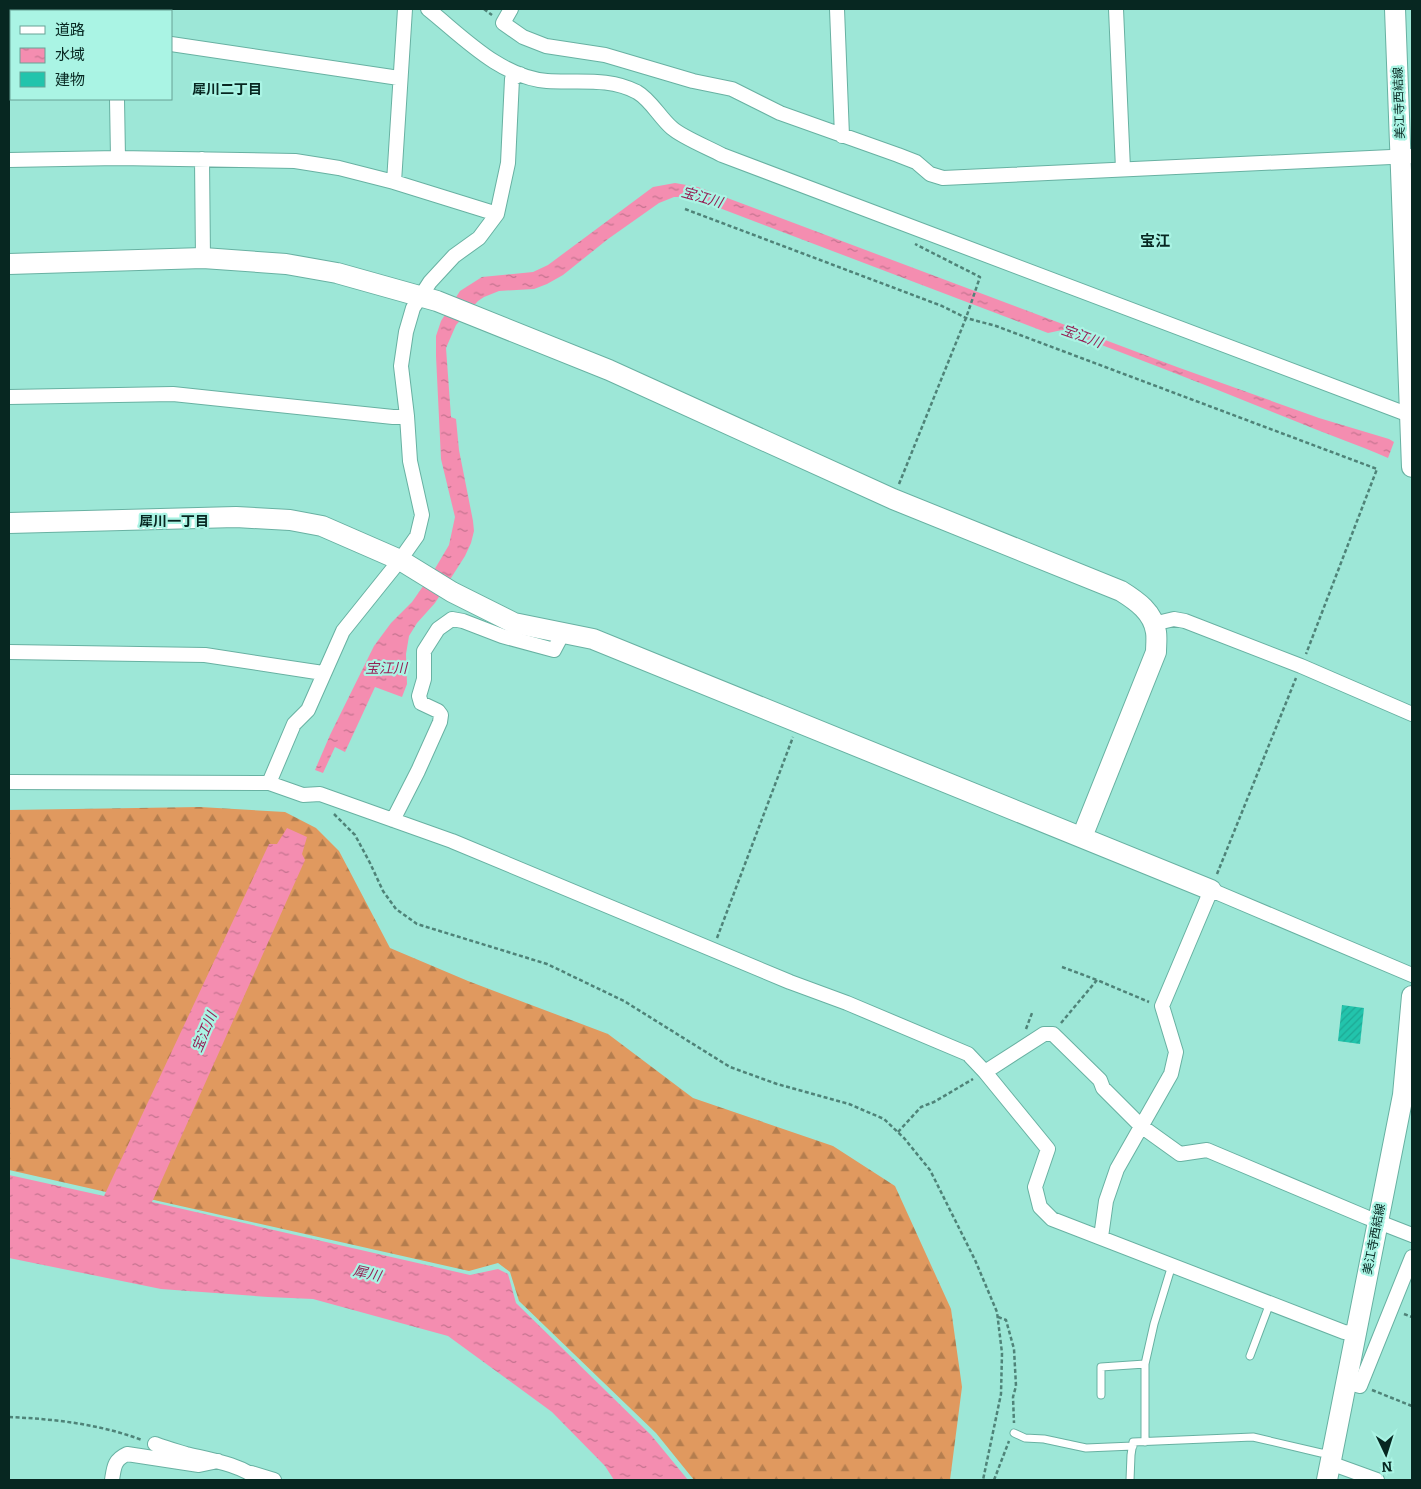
<svg xmlns="http://www.w3.org/2000/svg" width="1421" height="1489" font-family="Bitter,'Noto Sans JP',serif">
  <defs>
    <pattern id="forest-firs" width="22" height="20" patternUnits="userSpaceOnUse" patternTransform="scale(1.25)"><rect width="22" height="20" fill="#e0995f"/><path d="M5 1l3.5 6h-7zM16 11l3.5 6h-7z" fill="#b47d4e"/></pattern>
    <pattern id="water-ripples" width="26" height="14" patternUnits="userSpaceOnUse" patternTransform="scale(1.25)"><rect width="26" height="14" fill="#f48db0"/><path d="M2 4q2-2 4 0t4 0M15 11q2-2 4 0t4 0" fill="none" stroke="#c4738f"/></pattern>
    <pattern id="building-hatch" width="6" height="6" patternUnits="userSpaceOnUse" patternTransform="scale(1.25)"><rect width="6" height="6" fill="#22c4ac"/><path d="M-1 1l2-2M0 6l6-6M5 7l2-2" fill="none" stroke="#1da894"/></pattern>
  </defs>
  <rect width="100%" height="100%" fill="#9de7d7"/>
  <path fill="url(#forest-firs)" d="M200,807L285,812L316,828L339,851L390,948L468,981L608,1034L693,1098L833,1146L895,1186L951,1309L962,1387L950,1480H694L656,1433L519,1301L510,1272L498,1263L469,1271L154,1200L106,1192L9,1170V810Z"/>
  <path fill="url(#water-ripples)" d="M675,183L698,187L1177,367L1319,418L1389,439L1394,442L1388,458C1359,445 1329,435 1300,423C1221,391 1142,360 1062,330L1048,333L709,204L684,197H674L659,203L608,239L563,275L547,284L534,289L499,291L484,297L478,301L456,325L446,348L451,417L456,419L459,450L473,521L474,531L471,543L465,556L435,603L417,623L409,636L406,654L407,684L402,697L375,687L345,752L335,747L323,773L315,770L330,735L374,646L391,623L412,602L433,572L449,545L455,517L441,459L436,356V336L441,321L460,291L482,277L533,272L548,265L653,187Z
    M287,828L307,837L302,854L305,860L152,1202L470,1275L498,1269L508,1274L516,1303L651,1435L688,1480H614L605,1466L552,1412L448,1336L313,1299L268,1297L161,1289L9,1258V1175L104,1196L269,844H277Z"/>
  <path fill="url(#building-hatch)" d="M1342,1005L1364,1008L1360,1044L1338,1041Z"/>
  <g fill="none" stroke-linecap="round" stroke-linejoin="round">
    <g stroke="#68b1a2" stroke-width="9">
      <path id="lane" d="M1250,1356L1270,1303
        M1101,1395V1367L1145,1364
        M1014,1433L1025,1438L1044,1439L1086,1448L1133,1446
        M1145,1442V1364L1154,1324L1172,1265
        M1130,1480L1131,1455L1133,1442L1253,1437L1321,1453H1332"/>
    </g>
    <g stroke="#68b1a2" stroke-width="16">
      <path id="street" d="M117,9V11
        M428,9C463,37 500,77 547,81C578,83 609,77 637,92C651,100 660,118 672,128C682,137 709,148 722,155L1412,416
        M511,9L503,23L523,37L546,46L605,55L693,81L732,89L780,113L898,155L916,162L930,174L943,178L1412,156
        M837,9L842,136
        M1116,9L1123,169
        M171,44L399,78
        M117,99L118,158
        M202,159L203,258
        M9,160L118,158L295,161L339,168L394,182L497,214
        M394,182L405,9
        M9,397L173,394L393,417L407,416
        M1153,624L1174,619L1185,621L1301,666L1412,714
        M9,652L205,655L323,673
        M9,782L269,783L303,795L320,794L452,841L790,982L847,1003L968,1054L985,1072L1048,1149L1035,1187L1040,1207L1052,1219L1344,1332L1355,1333
        M269,783L294,724L308,710L343,631L400,560L417,536L422,515L410,461L407,416L401,366L406,332L413,308L430,282L454,256L479,238L497,214L508,163L512,79L520,74
        M393,820L418,771L440,722L441,715L438,711L421,703L419,696L424,679V651L438,629L452,619L463,621L502,636L554,650L563,633
        M985,1072L1044,1034H1053L1100,1080L1103,1088L1141,1126L1180,1154L1207,1150L1366,1217L1412,1235
        M1101,1237L1106,1201L1117,1169L1171,1074L1176,1052L1162,1006L1211,890L1412,975
        M1345,1382L1360,1386L1412,1257
        M155,1444C165,1448 176,1451 186,1454C211,1460 239,1464 260,1480
        M1330,1463L1377,1480
        M251,1473L274,1480
        M112,1480C114,1467 114,1460 127,1454L199,1465L218,1461"/>
    </g>
    <g stroke="#68b1a2" stroke-width="22">
      <path id="secondary" d="M1395,9L1412,467
        M9,264L203,258L286,264L337,273L437,301L609,370L893,499L1121,591C1137,601 1153,612 1156,632C1157,638 1156,646 1156,652L1082,837
        M9,523L236,517L290,520L322,526L400,560L452,592L514,623L593,639L1211,890
        M1327,1480L1403,1095L1412,996"/>
    </g>
    <path stroke="#4f8378" stroke-width="2.5" stroke-dasharray="4 2.5" stroke-linecap="butt" d="M484,9L492,15
      M685,209L942,306L966,318L996,326L1377,469L1306,654
      M899,484L966,318L980,277L915,244
      M334,814L355,835L370,863L383,891L396,909L417,924L547,964L624,1001L730,1067L777,1084L849,1104L884,1119L904,1138L930,1170L975,1260L997,1312L1002,1353L1001,1394L983,1480
      M1217,874L1296,678
      M717,938L793,737
      M1062,967L1097,980
      M1061,1023L1097,980L1149,1002
      M1026,1029L1032,1013
      M898,1132L921,1107L934,1102L973,1079
      M1404,1314L1412,1317
      M998,1317L1006,1320L1014,1349L1016,1386L1013,1397L1014,1423
      M1372,1390L1412,1406
      M9,1417C55,1419 99,1424 142,1440
      M994,1480L1009,1441"/>
    <use href="#lane" stroke="#fff" stroke-width="7"/>
    <use href="#street" stroke="#fff" stroke-width="14"/>
    <use href="#secondary" stroke="#fff" stroke-width="20"/>
  </g>
  <g text-anchor="middle" stroke-width="4.5" stroke-linejoin="round" paint-order="stroke">
    <g font-size="12" fill="#072721" stroke="#aaf4e4">
      <text transform="translate(1399 103) rotate(-92)" y="4">美江寺西結線</text>
      <text transform="translate(1374 1239) rotate(-79)" y="4">美江寺西結線</text>
    </g>
    <g font-size="14" font-weight="bold" fill="#072721" stroke="#aaf4e4">
      <text x="227" y="94">犀川二丁目</text>
      <text x="174" y="526">犀川一丁目</text>
    </g>
    <g font-size="14" font-style="italic" fill="#961f54" stroke="#aaf4e4">
      <text transform="translate(702 197) rotate(16)" y="5">宝江川</text>
      <text transform="translate(1082 336) rotate(20)" y="5">宝江川</text>
      <text x="386" y="673">宝江川</text>
      <text transform="translate(204 1032) rotate(-67)" y="5">宝江川</text>
      <text transform="translate(367 1273) rotate(12)" y="5">犀川</text>
    </g>
    <g font-size="15" font-weight="bold" fill="#072721" stroke="#aaf4e4">
      <text x="1155" y="246">宝江</text>
    </g>
  </g>
  <rect width="1421" height="1489" fill="none" stroke="#072721" stroke-width="20"/>
  <rect x="10" y="10" width="162" height="90" fill="#aaf4e4" stroke="#69a296"/>
  <rect x="20" y="26" width="25" height="8" fill="#ffffff" stroke="#69a296"/>
  <text x="55" y="35" font-size="15" fill="#072721">道路</text>
  <rect x="20" y="48" width="25" height="15" fill="url(#water-ripples)" stroke="#69a296"/>
  <text x="55" y="60" font-size="15" fill="#072721">水域</text>
  <rect x="20" y="72" width="25" height="15" fill="#22c4ac" stroke="#69a296"/>
  <text x="55" y="85" font-size="15" fill="#072721">建物</text>
  <g transform="translate(1386 1454) rotate(176)" stroke="#aaf4e4" stroke-width="4" paint-order="stroke">
  <path d="M0-4L9 19L0 12L-9 19Z" fill="#072721"/>
  <text y="-8" font-size="14" font-weight="bold" text-anchor="middle" fill="#072721">N</text>
  </g>
</svg>
